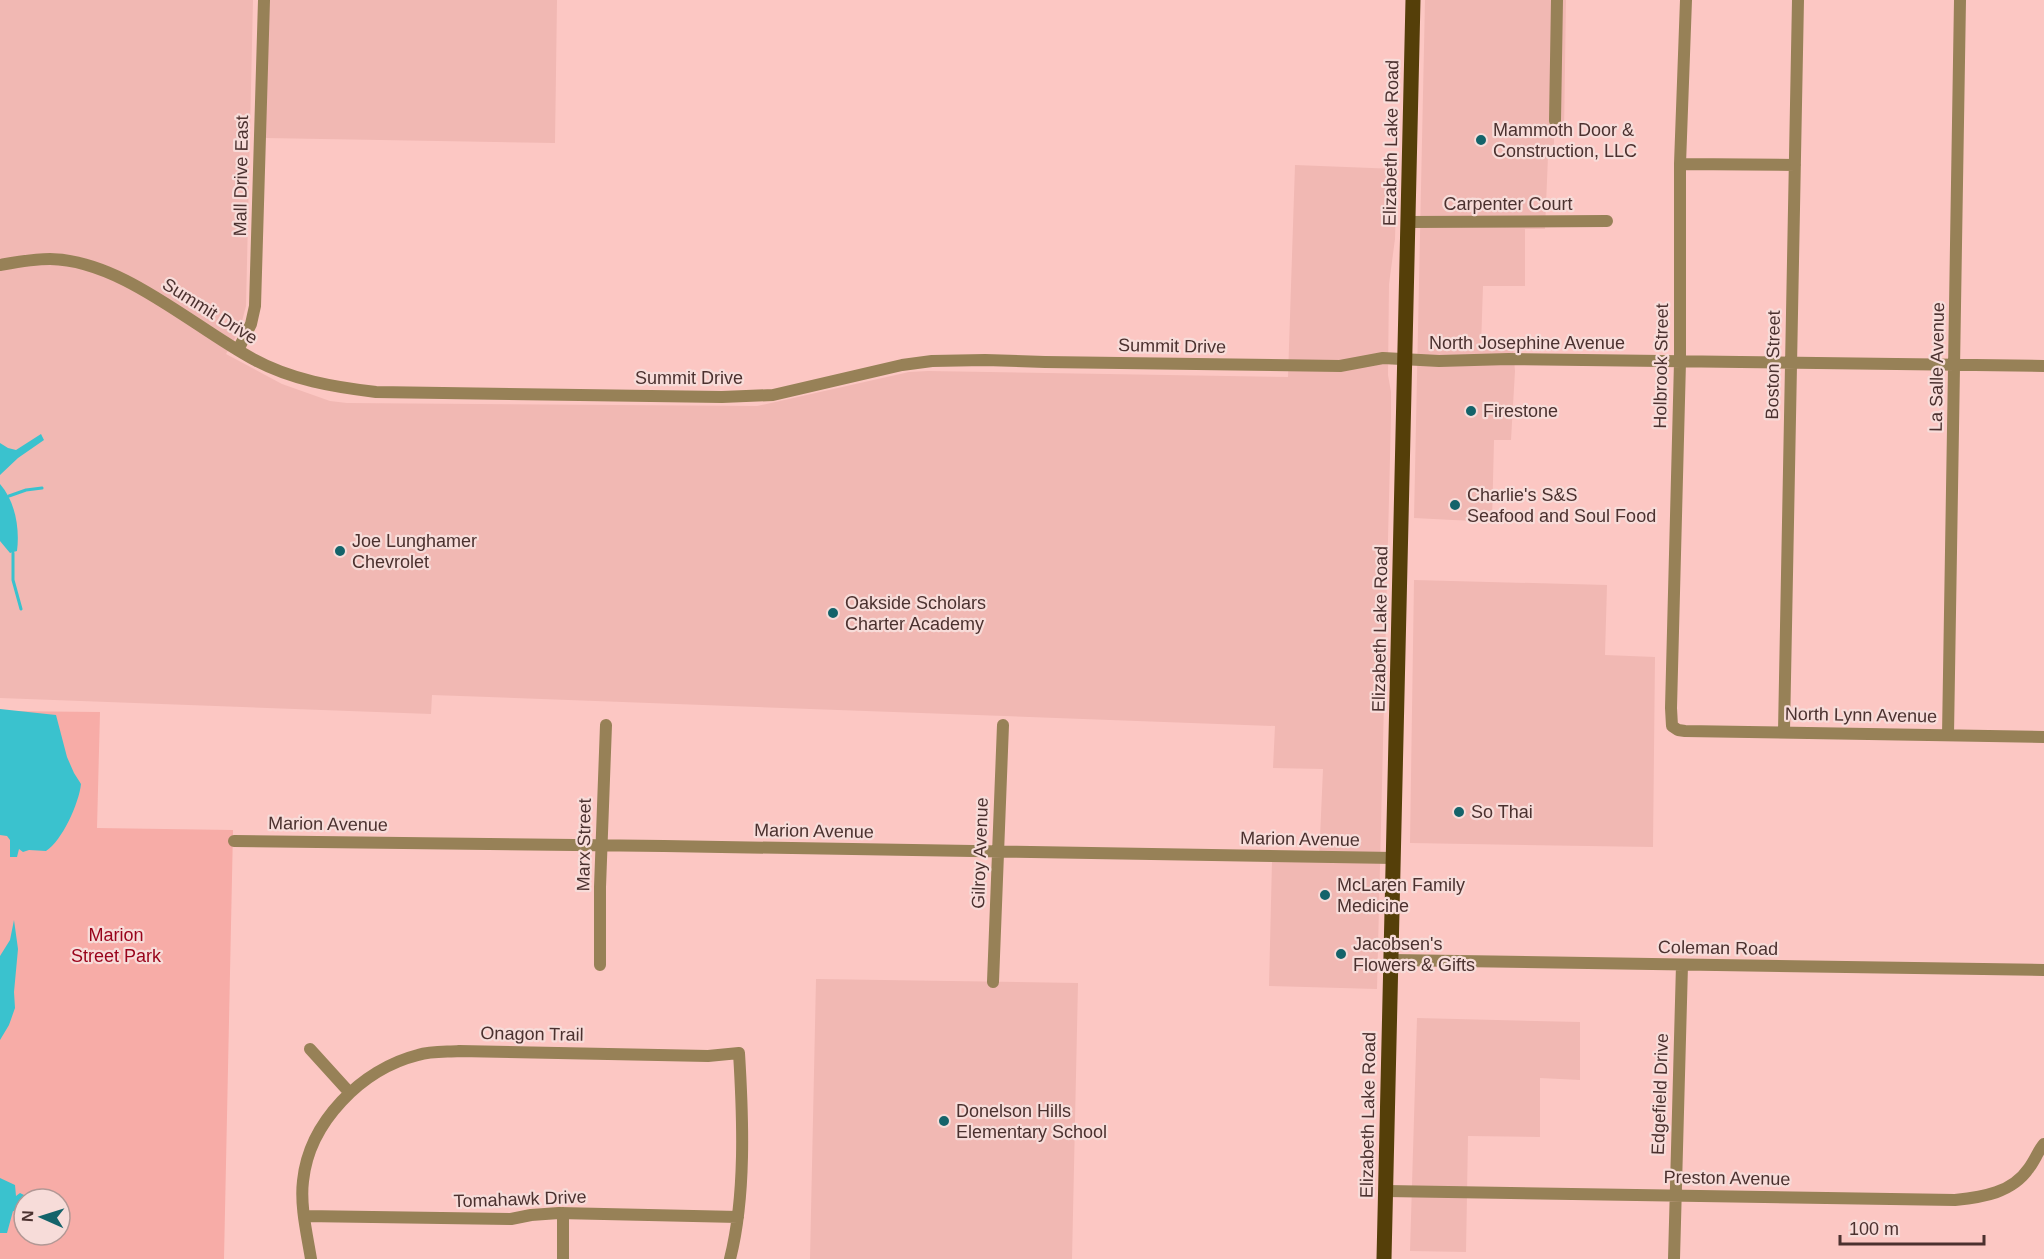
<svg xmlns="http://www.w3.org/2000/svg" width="2044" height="1259" font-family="Arial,sans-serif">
  <rect width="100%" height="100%" fill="#fcc7c3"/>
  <path fill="#f1b8b3" d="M0,0H253L246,306L240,329L226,354L282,384L330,401L347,403L757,406L909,372L928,371L1288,377L1295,165L1397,169L1395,239L1389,284L1388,375L1391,392V416L1377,989L1269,986L1272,861H1319L1323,769L1273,768L1275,726L432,695L431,714L0,698Z
    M269,0H557L555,143L265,138Z
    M1425,0H1566L1564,134H1554V156H1548L1545,229H1525V286H1483L1481,346L1513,347L1515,371L1511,440H1494L1492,522L1414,518Z
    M1414,580L1607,585L1605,655L1655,657L1653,847L1410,843Z
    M816,979L1078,983L1072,1259H810Z
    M1417,1018L1580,1022V1080L1540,1078V1137L1468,1136L1466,1252L1410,1251Z"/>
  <path fill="#f7aca7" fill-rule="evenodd" d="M0,711L100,712L97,828L233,830L224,1259H0ZM24,1199H60V1235H24Z"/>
  <path fill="#3ac2ce" d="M41,434L44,440L18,458L0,475V443L8,448L16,450Z
    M0,484C15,501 20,528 17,551L10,553L0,541Z
    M0,709L56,715L67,757L74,773L81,784C79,803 62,841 46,851L29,850L23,852L19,849L17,857H10V840L7,836L0,835Z
    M14,920L18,949L14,992L15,1008L9,1025L0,1040V956L10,940Z
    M0,1178L15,1185L16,1196L20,1193L30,1198L37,1199H24V1217L19,1212L13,1211L7,1233H0Z"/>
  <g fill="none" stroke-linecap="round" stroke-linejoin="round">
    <path stroke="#3ac2ce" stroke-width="3" d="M9,496L26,490L42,488
      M13,553V580L21,609"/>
    <path stroke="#978157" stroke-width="12" d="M1686,0L1680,164V362L1671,708L1672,726L1678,730L1685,731L2044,737
      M1555,121L1557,0
      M1680,164L1795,165
      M1408,222L1607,221
      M0,265C17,262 33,259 50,259C121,260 192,326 253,359C291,380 334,387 376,392L722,397L773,395L902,365L932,361L985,360L1045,362L1340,366L1383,358L1439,361L1509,359L2044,366
      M238,350L251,324L255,306L264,0
      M1784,731L1798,0
      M1948,735L1960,0
      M234,841L664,846L1394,858
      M1391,960L2044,970
      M600,965V887L606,725
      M993,982L1003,725
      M310,1049L349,1092
      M1386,1191L1955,1200C1983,1197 2012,1193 2029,1168C2035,1160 2038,1151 2044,1144
      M304,1216L511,1219L531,1215L559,1213L738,1217
      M311,1259C307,1234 300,1206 303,1181C309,1122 362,1069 418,1055C431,1051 446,1052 459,1051L708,1056L739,1053C743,1118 746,1196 730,1259
      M563,1259V1213
      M1674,1259L1682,965"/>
    <path stroke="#553f09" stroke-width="15" d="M1384,1259L1413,0"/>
  </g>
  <g fill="#14636a" stroke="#f7dcd9" stroke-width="2">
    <circle cx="1481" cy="140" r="6"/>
    <circle cx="1471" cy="411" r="6"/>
    <circle cx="1455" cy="505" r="6"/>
    <circle cx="340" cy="551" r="6"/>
    <circle cx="833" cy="613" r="6"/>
    <circle cx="1459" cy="812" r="6"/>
    <circle cx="1325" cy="895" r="6"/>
    <circle cx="1341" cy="954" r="6"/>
    <circle cx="944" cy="1121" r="6"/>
  </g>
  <g text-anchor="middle" stroke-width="4.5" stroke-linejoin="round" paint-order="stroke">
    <g font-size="18" fill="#4b312f" stroke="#f7dcd9" text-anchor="start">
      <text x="1493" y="136">Mammoth Door &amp;<tspan x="1493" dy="21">Construction, LLC</tspan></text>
      <text x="1483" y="417">Firestone</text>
      <text x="1467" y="501">Charlie's S&amp;S<tspan x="1467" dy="21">Seafood and Soul Food</tspan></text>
      <text x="352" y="547">Joe Lunghamer<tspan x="352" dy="21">Chevrolet</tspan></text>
      <text x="845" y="609">Oakside Scholars<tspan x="845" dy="21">Charter Academy</tspan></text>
      <text x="1471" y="818">So Thai</text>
      <text x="1337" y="891">McLaren Family<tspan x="1337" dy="21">Medicine</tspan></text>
      <text x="1353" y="950">Jacobsen's<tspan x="1353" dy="21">Flowers &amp; Gifts</tspan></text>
      <text x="956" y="1117">Donelson Hills<tspan x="956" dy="21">Elementary School</tspan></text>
    </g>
    <g font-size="18" fill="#4b312f" stroke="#f7dcd9">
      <text transform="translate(1391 143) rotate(-89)" y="6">Elizabeth Lake Road</text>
      <text transform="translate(241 176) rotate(-89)" y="6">Mall Drive East</text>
      <text x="1508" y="210">Carpenter Court</text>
      <text transform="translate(210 311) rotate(32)" y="6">Summit Drive</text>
      <text x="1527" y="349">North Josephine Avenue</text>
      <text transform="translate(1172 346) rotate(1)" y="6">Summit Drive</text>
      <text transform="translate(1773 365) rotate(-89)" y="6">Boston Street</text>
      <text transform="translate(1661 366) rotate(-89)" y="6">Holbrook Street</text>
      <text transform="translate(1937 367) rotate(-89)" y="6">La Salle Avenue</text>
      <text x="689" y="384">Summit Drive</text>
      <text transform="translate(1380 629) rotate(-89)" y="6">Elizabeth Lake Road</text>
      <text transform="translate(1861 715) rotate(1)" y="6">North Lynn Avenue</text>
      <text transform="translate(328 824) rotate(1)" y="6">Marion Avenue</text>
      <text transform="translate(814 831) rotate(1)" y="6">Marion Avenue</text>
      <text transform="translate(1300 839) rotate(1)" y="6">Marion Avenue</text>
      <text transform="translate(584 845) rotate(-89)" y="6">Marx Street</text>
      <text transform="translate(980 853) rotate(-88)" y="6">Gilroy Avenue</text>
      <text transform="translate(1718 948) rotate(1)" y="6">Coleman Road</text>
      <text transform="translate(532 1034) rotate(1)" y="6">Onagon Trail</text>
      <text transform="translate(1660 1094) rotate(-88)" y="6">Edgefield Drive</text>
      <text transform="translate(1368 1115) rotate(-89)" y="6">Elizabeth Lake Road</text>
      <text transform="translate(1727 1178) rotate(1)" y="6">Preston Avenue</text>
      <text transform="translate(520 1199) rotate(-2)" y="6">Tomahawk Drive</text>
    </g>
    <g font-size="18" fill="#99031b" stroke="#f7dcd9">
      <text x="116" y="941">Marion<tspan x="116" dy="21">Street Park</tspan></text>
    </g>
  </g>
  <g transform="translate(42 1217) rotate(273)"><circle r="28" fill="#f7dcd9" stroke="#b29895" stroke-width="1.5"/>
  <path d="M0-4.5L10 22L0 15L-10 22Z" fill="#14636a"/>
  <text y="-9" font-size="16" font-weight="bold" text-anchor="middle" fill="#4b312f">N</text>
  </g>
  <path d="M1840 1235v9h144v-9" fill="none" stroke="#4b312f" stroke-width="3"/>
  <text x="1849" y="1235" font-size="18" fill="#4b312f" stroke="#f7dcd9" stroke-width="4.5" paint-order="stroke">100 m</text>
</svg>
